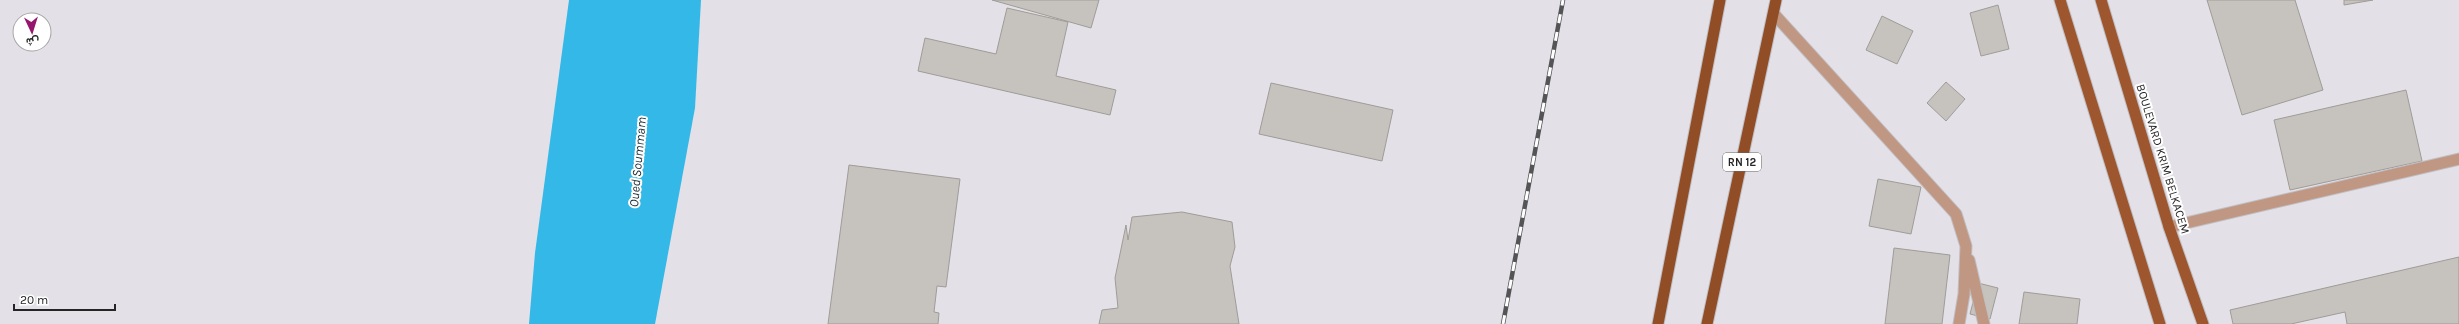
<svg xmlns="http://www.w3.org/2000/svg" width="2459" height="324" font-family="Karla,Vazirmatn,sans-serif">
  <rect width="100%" height="100%" fill="#e3e1e7"/>
  <path fill="#33b8e7" d="M569,0H701L695,108L655,324H529L535,253Z"/>
  <path fill="#c6c2be" stroke="#9f9c98" d="M992,0H1099L1091,28Z
    M2207,0H2295L2323,90L2242,115Z
    M2344,0H2373L2344,5Z
    M1998,5L2009,49L1981,56L1970,13Z
    M1007,8L1068,22L1056,76L1116,90L1110,115L918,71L925,38L996,54Z
    M1882,16L1913,31L1897,64L1866,50Z
    M1946,82L1965,99L1946,121L1927,103Z
    M1271,83L1393,110L1382,161L1259,134Z
    M2406,90L2422,161L2290,190L2274,120Z
    M849,165L960,179L946,287L937,286L934,312L939,313L938,324H828Z
    M1878,179L1921,187L1911,234L1869,226Z
    M1182,212L1232,222L1235,247L1230,266L1239,324H1099L1102,310L1118,308L1115,278L1126,225L1128,240L1132,217Z
    M1894,248L1950,255L1942,324H1885Z
    M2459,257V324H2347L2345,312L2291,324H2233L2230,310Z
    M1978,283L1998,288L1990,319L1970,314Z
    M2024,292L2080,299L2077,324H2019Z"/>
  <g fill="none" stroke-linecap="round" stroke-linejoin="round">
    <g stroke="#c1bfc4" stroke-width="13">
      <path id="service" d="M1774,14L1956,214L1966,246L1964,294L1959,324
        M1969,260L1984,324"/>
    </g>
    <g stroke="#c1bfc4" stroke-width="13">
      <path id="minor" d="M2169,227L2459,159"/>
    </g>
    <g stroke="#c1bfc4" stroke-width="13">
      <path id="primary" d="M2060,0L2160,324
        M2101,0L2169,227L2203,324"/>
    </g>
    <g stroke="#c1bfc4" stroke-width="13">
      <path id="trunk" d="M1658,324L1720,0
        M1707,324L1776,0"/>
    </g>
    <use href="#service" stroke="#c09782" stroke-width="11"/>
    <use href="#minor" stroke="#c09782" stroke-width="11"/>
    <use href="#primary" stroke="#9d562d" stroke-width="11"/>
    <use href="#trunk" stroke="#914d26" stroke-width="11"/>
    <g stroke="#545356" stroke-width="4.5">
      <path id="rail" d="M1503,324L1563,0"/>
    </g>
    <use href="#rail" stroke="#fff" stroke-width="3" stroke-dasharray="9" stroke-linecap="butt"/>
  </g>
  <g text-anchor="middle" stroke-width="4" stroke-linejoin="round" paint-order="stroke">
    <rect fill="#fff" stroke="#666667" stroke-width="1" x="1723" y="153" width="38" height="18" rx="3"/>
    <g font-size="11" font-weight="bold" fill="#242426">
      <text x="1742" y="166">RN 12</text>
    </g>
    <g font-size="12" fill="#242426" stroke="#fff">
      <text transform="translate(2163 159) rotate(73)" y="4">BOULEVARD KRIM BELKACEM</text>
    </g>
    <g font-size="13" font-style="italic" fill="#182d36" stroke="#fff">
      <text transform="translate(637 162) rotate(-85)" y="5">Oued Soummam</text>
    </g>
  </g>
  <g transform="translate(32 32) rotate(176)"><circle r="19" fill="#ffffff" stroke="#a7a7a8"/>
  <path d="M0-3L7 15L0 10L-7 15Z" fill="#96166e"/>
  <text y="-6" font-size="11" font-weight="bold" text-anchor="middle" fill="#242426">ش</text>
  </g>
  <path d="M14 304v6h101v-6" fill="none" stroke="#242426" stroke-width="2"/>
  <text x="20" y="304" font-size="12" fill="#242426" stroke="#ffffff" stroke-width="3" paint-order="stroke">20 m</text>
</svg>
